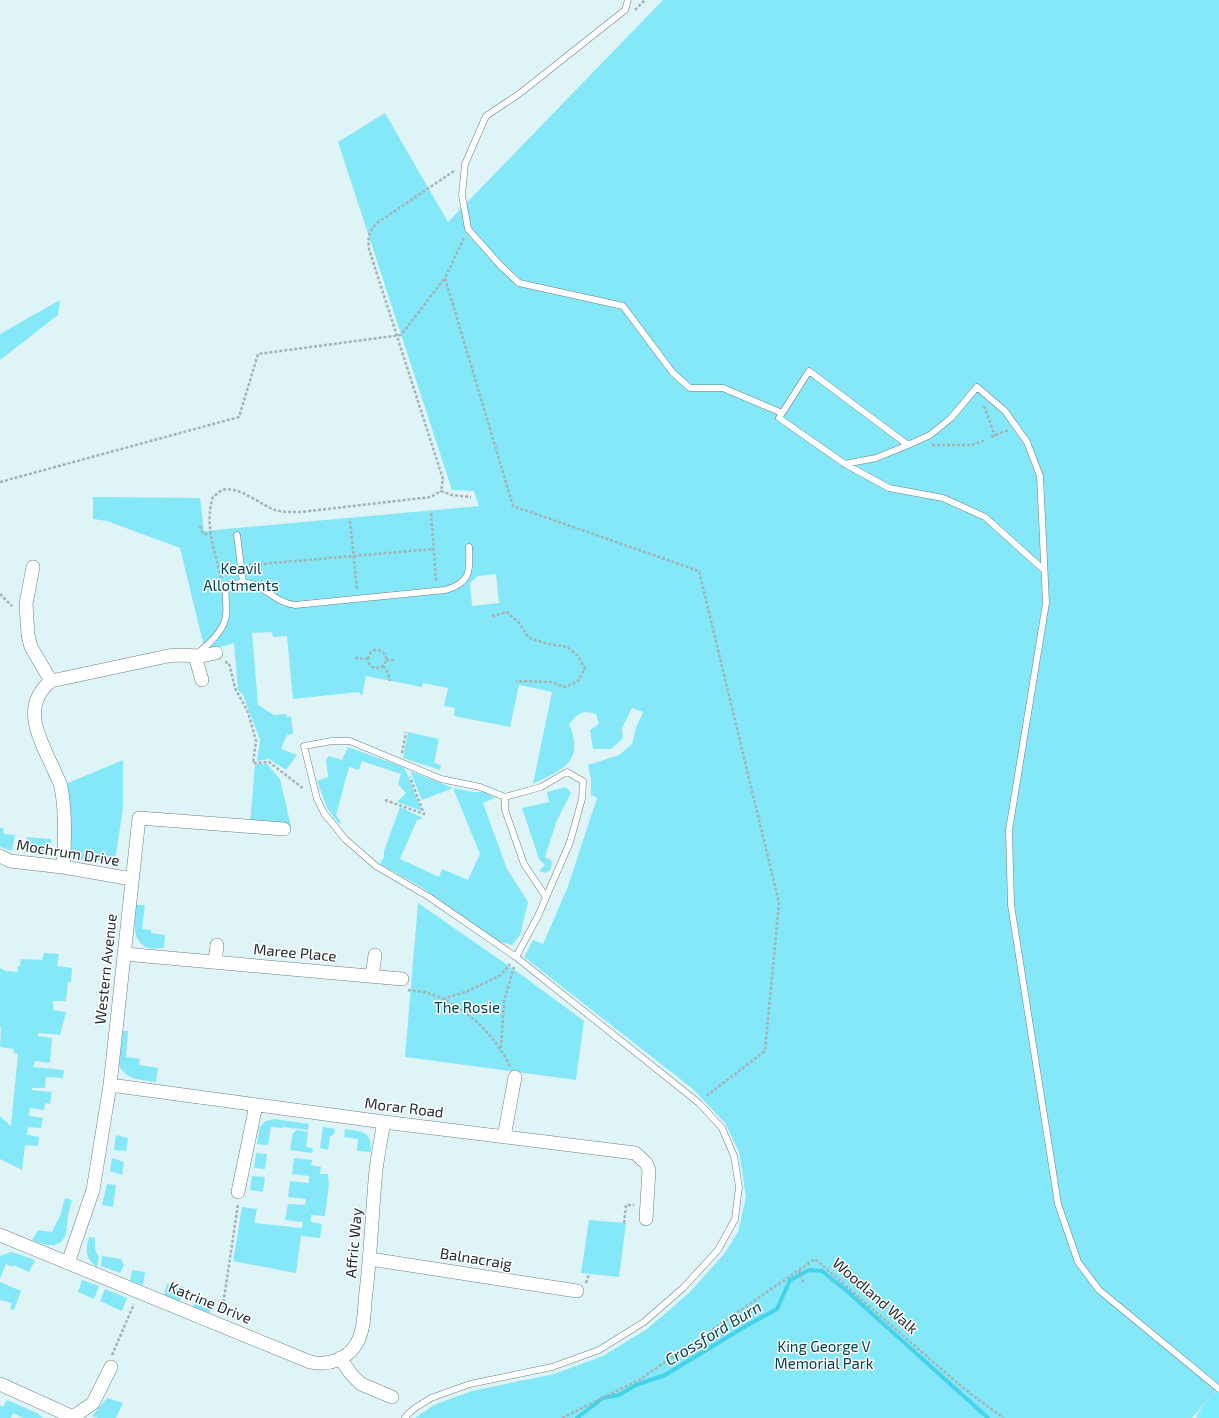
<svg xmlns="http://www.w3.org/2000/svg" width="1219" height="1418" font-family="'Exo 2',sans-serif">
  <rect width="100%" height="100%" fill="#dff4f7"/>
  <path fill="#84e8f8" fill-rule="evenodd" d="M663,0H1219V1387L1192,1418H415L434,1405L472,1391L554,1374L603,1356L647,1329L689,1293L724,1254L738,1232L746,1197L739,1152L725,1123L693,1089L524,957L533,940L543,944L567,889L597,798L591,795V780L588,765L619,755L632,744L636,728L643,712L632,708L622,728L623,738L611,749H593L590,730L599,724L596,714C581,710 579,713 569,724C585,762 563,769 533,784L552,692L519,685L510,727L454,716L455,708L444,706L448,688L423,683L422,687L366,676L362,696L359,692L293,699L287,636L273,637L272,632L252,633L258,705L274,715L286,714L287,717L291,716L293,734L287,735L281,749L297,755L286,770L269,759L257,761L260,740L243,695L238,690L234,643L205,651L180,548L107,521L93,519V497L200,498L204,531L479,506L474,491L452,490L338,142L385,113L448,222ZM496,574L499,603L472,606L470,583L478,576Z
    M60,300L58,315L0,360V334Z
    M408,732L439,739L434,763L441,765L440,770L403,758Z
    M348,747L403,767L406,771L422,811L397,802L406,793L398,784L401,774L362,761L359,770L349,767L336,815L341,822L339,824L327,808L317,781L328,777L326,760L329,756L342,760Z
    M123,760V808L115,861L63,859L61,786Z
    M255,764H267L280,779L291,826L250,825Z
    M410,771L453,788L473,792H485L495,798L483,803L507,869L528,902L520,935L512,945L500,942L421,887L380,864L384,857V851L400,807L423,818L417,820L400,859L439,877L442,869L468,880L480,854L453,788L422,800Z
    M566,787L571,793L557,820L545,857L552,861L551,869L546,873L539,871L545,865L539,859L522,808L549,802L547,792Z
    M0,828H3L4,834L15,835L12,851L0,847Z
    M27,837L51,839V842L47,848L43,852L32,853L24,852Z
    M418,903L519,973L584,1021L576,1080L405,1057Z
    M136,905H145L142,929L151,930V933L165,935L164,948C159,948 153,949 148,948C130,941 135,920 136,905Z
    M44,953L59,954L57,966L72,968L71,982H68L66,1001H53V1010L66,1012L60,1035L38,1033V1036L52,1038L50,1063L35,1061L33,1067L64,1070L63,1078L46,1077L45,1088H32V1090L52,1092L50,1104L45,1103L44,1110L30,1108L29,1116L43,1118L41,1128L28,1127L27,1135L39,1137L38,1146L25,1145L22,1170L0,1159V1116L11,1126L18,1054L14,1053V1049L0,1047L1,1027H0V968L6,971L18,972V966H20L21,959L42,960Z
    M123,1031H128L126,1057L140,1059L139,1065L158,1068L156,1082C142,1080 125,1080 119,1065Z
    M274,1119L309,1124L308,1130L283,1127V1128L271,1127L268,1145L257,1144L260,1126L266,1121Z
    M323,1127L335,1129L334,1134L330,1137L328,1150L320,1148Z
    M345,1129C363,1132 372,1131 371,1152L357,1151L358,1139L344,1137Z
    M297,1130L308,1132L306,1147L313,1148L312,1153L290,1150L293,1133Z
    M116,1135L128,1138L126,1151L114,1150Z
    M256,1153L267,1154L265,1169L254,1168Z
    M112,1158L124,1162L122,1175L110,1171Z
    M294,1158L312,1160L311,1165L321,1167L320,1174H328L329,1185L325,1216L311,1215V1222L322,1224L320,1238L301,1236L296,1273L233,1261L242,1207L257,1209L254,1223L302,1228L303,1222L285,1220L288,1204L305,1205L306,1199L288,1197L290,1181L309,1183V1176L292,1174Z
    M252,1176L265,1177L263,1192L250,1190Z
    M107,1184L116,1185L113,1207L102,1205Z
    M65,1198L72,1200C71,1205 69,1210 68,1215C67,1221 67,1227 66,1233C61,1251 44,1245 32,1240L38,1230L52,1232L60,1216Z
    M589,1220L626,1223L619,1277L581,1273Z
    M89,1237L95,1238V1250L99,1257L97,1267C85,1259 85,1249 89,1237Z
    M11,1252L15,1253L35,1260L29,1272L14,1265L13,1267L6,1264L0,1279V1256Z
    M102,1256L121,1259L124,1265L120,1273L101,1266Z
    M132,1270L145,1272L143,1285L130,1281Z
    M82,1280L99,1286L94,1299L78,1292Z
    M0,1282L21,1291L14,1310L10,1309L12,1303L0,1300Z
    M167,1284L184,1287L180,1302L164,1295Z
    M105,1289L127,1298L122,1311L100,1301Z
    M196,1297L211,1300L210,1313L193,1308Z
    M107,1398L123,1403L116,1418H98L92,1416Z
    M7,1400L37,1413L43,1418H23L13,1413L11,1418H0V1405L3,1407Z"/>
  <g fill="none" stroke-linecap="round" stroke-linejoin="round">
    <path stroke="#44d3e9" stroke-width="4" d="M577,1418L603,1398L619,1395L636,1385L665,1375L746,1326L777,1309L790,1280L809,1270L822,1271L848,1292L988,1418"/>
    <g stroke="#6d8083" stroke-width="7">
      <path id="service" d="M628,0L625,10L519,94L486,116L465,164L462,195L468,229L500,265L519,283L623,306L673,373L690,388H723L782,413
        M845,464L876,458L908,445
        M237,535L243,583
        M1044,570L985,517L943,498L889,488L845,464L779,418L809,371L908,445L930,435L951,418L977,387L1005,411L1027,442L1040,476L1046,603L1009,830L1011,905L1058,1204L1078,1262L1099,1290L1219,1389
        M197,654C207,645 221,634 225,620C229,610 223,591 227,586C263,574 266,601 295,605L445,590C471,583 470,571 469,547
        M505,797V810L524,864L546,897
        M405,1418L408,1414L415,1408L431,1398L470,1384L552,1367L599,1350L644,1322L683,1288L718,1250L735,1219L739,1187L734,1156L722,1128L699,1103L516,957L538,916L570,842L582,799L583,781L567,772L541,787L505,797L480,787L441,779L350,741H332L304,746L317,799L324,813L345,839L376,866L429,897L516,957"/>
    </g>
    <g stroke="#6d8083" stroke-width="14">
      <path id="minor" d="M33,567L26,604L28,635L31,647L51,681L168,656L177,655L201,656L216,653
        M195,656L202,680
        M51,681C19,707 41,741 54,770C56,776 60,781 61,787C66,813 65,841 63,867
        M0,856L10,861L63,867L132,879
        M124,954L402,979
        M215,962L217,945
        M372,976L375,955
        M110,1085L384,1122L635,1153L646,1163L649,1170L646,1219
        M504,1137L515,1077
        M238,1192L256,1105
        M0,1235L310,1362C328,1366 347,1360 357,1343C365,1328 364,1308 366,1292C371,1252 372,1211 376,1170C378,1154 381,1138 384,1122
        M370,1259L577,1291
        M68,1263L93,1190L110,1085L139,818L284,829
        M340,1358L351,1374L361,1384L392,1397
        M0,1384L73,1417L72,1418
        M73,1417L93,1403L111,1367"/>
    </g>
    <g stroke="#cfd1d1" stroke-width="21">
      <path id="primary" d="M1207,1418L1219,1402"/>
    </g>
    <path stroke="#a3b4b6" stroke-width="2.5" stroke-dasharray="3 2" stroke-linecap="butt" d="M635,10L645,0
      M454,171L377,223C368,233 368,236 369,249L443,479L441,491L452,495L471,497
      M464,238L445,278L513,506L699,571L779,903L765,1051L705,1097
      M984,406L995,436
      M991,437L1008,430
      M932,445H972L985,440
      M0,482L239,417L258,354L401,335L445,278
      M431,513L436,582
      M350,521L357,590
      M200,526L203,534H211
      M249,565L434,549
      M221,578C215,552 204,524 213,497C216,495 219,491 223,490C238,485 261,505 275,510C283,512 292,512 301,512L431,497L441,491
      M0,594L12,606
      M492,616L507,612L519,623L529,638L548,644L567,647L578,656L585,669L577,682L564,687L551,682L516,681
      M368 659a9 9 0 1 1 18 0a9 9 0 1 1-18 0Z
      M355,658L367,659
      M386,660H395
      M225,662L229,663L235,688L248,712L256,741L253,763L269,762L304,789
      M383,666L387,671L390,681
      M402,753L406,732
      M385,800L424,814L410,777
      M408,990C414,991 421,991 427,993C436,995 444,999 452,1004C479,1020 495,1038 510,1066
      M443,999L468,991L501,975L510,964
      M501,1048L504,1001L514,967
      M624,1223L626,1205H634
      M799,1270L804,1284
      M586,1283L589,1274
      M222,1312L238,1204
      M112,1355L134,1304
      M562,1418L639,1380L815,1259L962,1387L1003,1418"/>
    <use href="#service" stroke="#fff" stroke-width="6"/>
    <use href="#minor" stroke="#fff" stroke-width="13"/>
    <use href="#primary" stroke="#7beefd" stroke-width="20"/>
  </g>
  <g text-anchor="middle" stroke-width="3" stroke-linejoin="round" paint-order="stroke">
    <g font-size="15" fill="#00424b" stroke="#fff">
      <text x="241" y="574">Keavil<tspan x="241" dy="17">Allotments</tspan></text>
      <text x="467" y="1013">The Rosie</text>
      <text x="824" y="1352">King George V<tspan x="824" dy="17">Memorial Park</tspan></text>
    </g>
    <g font-size="15" fill="#242c2d" stroke="#fff">
      <text transform="translate(68 853) rotate(9)" y="5">Mochrum Drive</text>
      <text transform="translate(295 953) rotate(5)" y="5">Maree Place</text>
      <text transform="translate(106 969) rotate(-84)" y="5">Western Avenue</text>
      <text transform="translate(404 1108) rotate(7)" y="5">Morar Road</text>
      <text transform="translate(354 1243) rotate(-85)" y="5">Affric Way</text>
      <text transform="translate(476 1259) rotate(9)" y="5">Balnacraig</text>
      <text transform="translate(875 1296) rotate(41)" y="5">Woodland Walk</text>
      <text transform="translate(210 1303) rotate(22)" y="5">Katrine Drive</text>
    </g>
    <g font-size="16" font-style="italic" fill="#00424b" stroke="#fff">
      <text transform="translate(713 1333) rotate(-31)" y="6">Crossford Burn</text>
    </g>
  </g>
</svg>
